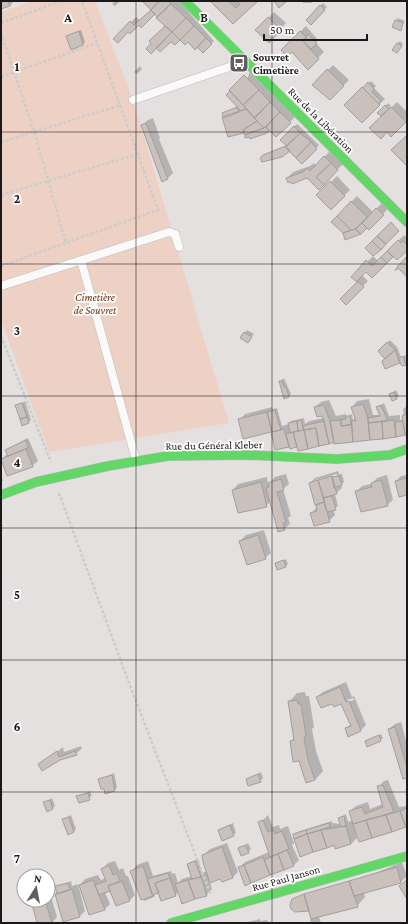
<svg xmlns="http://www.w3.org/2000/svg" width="408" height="924" font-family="'Crimson Pro',serif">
  <rect width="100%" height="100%" fill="#e3e0df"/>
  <path fill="#edd1c4" d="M33,1H95L133,100L229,423L49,452L1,320V12Z"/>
  <path fill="#0003" fill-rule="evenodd" d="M1,1H14L10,6L1,8Z
    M115,1H120L115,6L112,4Z
    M143,1H179L214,41L203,51L197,46L180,39L153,43L151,41L166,26L155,13L114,39L136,17L140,20L152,9Z
    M211,1H256L233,23Z
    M303,1H313L311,3H303Z
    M323,3L327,7L311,24L307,20Z
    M274,12L286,23L269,41L257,30Z
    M398,18L405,21L400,29L396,20Z
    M306,26L318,40L316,43L324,52L308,68L292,51L282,50Z
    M81,30L85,42L83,45L67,36Z
    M400,41L403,44L397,52V44Z
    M333,65L349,80L330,99L313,85Z
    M140,66L142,69L137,74L134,72Z
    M250,71L295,117L276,136L269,130L250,138L245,132L229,136L224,113L238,106Z
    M371,81L376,86L374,88L385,99L362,121L345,105Z
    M397,102L407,112V119L391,135L387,131L371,128Z
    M388,103L391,106L381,115L379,113Z
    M153,118L160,138L159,139L173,173L167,179L142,125L148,120Z
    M297,124L319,145L302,162L290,150L264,155L287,145L281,140Z
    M330,151L343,164L319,188L307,177L287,178L293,172L310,166L314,163L316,166Z
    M337,176L350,190L331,208L318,195Z
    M357,196L373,212L382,203L388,209L369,228L367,226L346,239L343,232L332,222Z
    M404,235L407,238V249L393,256L387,262L366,271L362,275L368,281L346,303L341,299L358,282L353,276L373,256L378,261Z
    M407,257V275L399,268L396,271L394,270Z
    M247,330L254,334L248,342L245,333Z
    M390,340L397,347L401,357L406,355V364L402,365L401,361L386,368V359L379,351Z
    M284,378L291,394L288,397L280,381Z
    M396,390L399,396L396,399L390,394Z
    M369,399L373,415H381L377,408L384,403L389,416L400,415V420L404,419L403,409L407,406V433L396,436L335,443L334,441L276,449L271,431L239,420L245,414L272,407L273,409L277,408L282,426L289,424L291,421L304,418L305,424L309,421L324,418L315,407L321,402L329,400L336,416L346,414V417L352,414L353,420L356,417L352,407L357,401Z
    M25,401L31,420L29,422L16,406Z
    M28,438L38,461L32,466L2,459L8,453L7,450L9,448Z
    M338,471L339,474H342L344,482L341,485L342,488L335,494L338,506L333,509L335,515L329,521L311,513L317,507L310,483L315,478ZM337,474V476L315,482V480Z
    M286,474L289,484L283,489L291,516L288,518L290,524L284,529L271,501L266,506L233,490L238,484L267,477L268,484L275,477Z
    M1,475L3,481L1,483Z
    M387,475L393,500L387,505L356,492L362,486L371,484L377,478Z
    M407,475V494L396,481L401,476Z
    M264,530L271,553L265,558L240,541L246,535Z
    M286,559L288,564L285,567L276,564Z
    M346,682L352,697L354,696L366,725L361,730L346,729L351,724L341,703L317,697L323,692ZM353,698L354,700L347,702V700Z
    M305,692L306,696H309L314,727L312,729L316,751L323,771L315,780L307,782L300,760L291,741L295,737L289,702L297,693Z
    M401,722L407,744V777L389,729L395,724Z
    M381,734L383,738L380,740L366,741Z
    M81,746L82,748L76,754L40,765L63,747L64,752Z
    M261,772L263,778L260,781L247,779Z
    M114,773L117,787L115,790L99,780Z
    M388,780L399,807L406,806L407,807V826L355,831L357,838L351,844L336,848L335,844L294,835L297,832L332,821V823L341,824L339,818L346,814L348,822L353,820L350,811L356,806L368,802L370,809L383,804L378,787L384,781Z
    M90,791L92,796L80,802L78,797Z
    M52,798L55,806L53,808L44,803Z
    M71,815L76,829L74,831L63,819Z
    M268,815L273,827L279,825L280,829L288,826L294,843L292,845L299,860L293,866L239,868L245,862L269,852L260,823Z
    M233,823L236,833L222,839L219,830Z
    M227,843L238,872L232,878H221L210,882L212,889L206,895L179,892L175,895L159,891L154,894L155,896L152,898L144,901L132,871L137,865L148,861L153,876L171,871L172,874L175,873L178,883L182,879L192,876L188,864L191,862L198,859L202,873L207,871L205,854L210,849Z
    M248,843L251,849L248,852L239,849Z
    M115,861L119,870L123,868L126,876H128L135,895L129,901L110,890L105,892L110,904L104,910L80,885L85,879L98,875L101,880L106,878L102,869L108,863Z
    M402,862L407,876L401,882L364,893L365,897L357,906L319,917L321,923H311L310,920L313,917L310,909L300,912L292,908Z
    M71,881L72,886L78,884L85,911L80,916L58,893L56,887Z
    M48,886L57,917L52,923H38L32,900H48Z
    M260,919V921L267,920L269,923H243Z"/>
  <path fill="#cbc1bc" stroke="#a19f9e" d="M1,1H10H8L10,6L1,9Z
    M142,1H159L151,10Z
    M159,1H168L171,4L157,17L151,10Z
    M210,1H228L236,8L240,4L237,1H258L233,24Z
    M274,1H287L279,8Z
    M171,4L186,18L172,32L156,18Z
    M320,5L325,10L311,25L306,20Z
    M151,10L155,14L141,28L139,25L130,34L128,32L118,43L113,39L130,21L134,25Z
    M268,17L281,30L269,43L255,30Z
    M186,18L194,26L180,40L172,32Z
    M395,20L403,23L401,31L392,27Z
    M165,26L172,32L151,54L146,49L151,43L149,41Z
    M194,26L206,38L195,50L188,42L185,45L180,40Z
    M79,31L83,45L71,50L66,36Z
    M300,31L307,38L303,41L319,59L308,70L292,52L287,57L281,50Z
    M172,32L180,40L175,45L171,42L160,52L156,48Z
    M308,34L317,44L311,49L303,41Z
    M206,38L212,44L203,53L197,47Z
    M397,43L402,46L397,53L392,50Z
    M327,69L344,86L330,100L312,85Z
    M244,75L259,90L243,105L229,90Z
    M368,82L374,89L372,92L381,101L379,104L363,88Z
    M362,87L380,105L362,123L344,105Z
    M259,90L270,102L255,118L243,105Z
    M230,91L243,105L246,109L241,111L226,95Z
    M270,102L280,112L264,128L254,118Z
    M385,105L389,109L381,116L377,113Z
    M237,107L239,112L224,118L222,113Z
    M391,107L406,122L391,137L387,132L381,139L369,128Z
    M246,109L257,121L243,130L244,133L228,137L222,117Z
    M280,112L291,123L276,137L266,127Z
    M257,121L264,128L245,135L243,130Z
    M146,123L168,179L162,182L141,125Z
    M294,126L300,133L287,146L280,140Z
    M266,127L269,131L267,133L250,139L249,137L245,138V135Z
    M300,133L311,142L296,158L285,147Z
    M407,135V164L406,165L391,150Z
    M311,142L317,149L302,164L296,158Z
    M286,146L290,151L282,157L262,162L260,158L263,155Z
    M324,156L331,163L316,177L324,185L319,190L307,178L292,184L290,182L288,183L286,178L303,172L307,168L310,171Z
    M331,163L338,170L324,185L316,177Z
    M330,181L345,196L331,210L316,195Z
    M351,201L367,217L356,229L351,230L337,216Z
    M376,208L384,215L369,230L362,223Z
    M337,216L351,230L343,233L331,222Z
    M391,222L399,231L386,244L377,236Z
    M362,223L367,228L361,234L355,229Z
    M355,229L361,234L345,240L343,233Z
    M377,236L386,244L381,250L372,241Z
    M398,240L401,243L403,241L407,245V251L397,260L387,251Z
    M372,241L381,250L373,256L365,248Z
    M387,251L393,257L387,263L381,257Z
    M407,256V277L397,267Z
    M381,257L387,263L372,278L366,272L357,281L364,287L346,305L340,299L357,282L351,277L366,260L372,266Z
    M244,332L252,337L248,343L240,338Z
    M387,342L395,350L385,359L378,351Z
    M395,350L400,363L385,369L382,361Z
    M403,356L406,365L402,366L398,359Z
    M279,381H282L284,387H286L289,397L284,399Z
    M394,392L397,399L392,401L389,394Z
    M22,403L27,417L20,419L15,405Z
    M363,404L368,418L370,440L353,442L351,421H356L351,407Z
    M324,405L330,421L334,442L329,444L324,421L322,416L317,417L314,407Z
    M381,405L388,421L368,423V418L380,416L376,407Z
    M275,410L281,430L272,432L267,412Z
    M267,412L272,432L284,429L289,447L275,450L271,432L243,439L238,419Z
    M407,414V435H405L402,416Z
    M346,416H350L351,425L341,426V420L346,419Z
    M27,417L29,423L22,426L20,419Z
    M301,420L304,430L298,431L297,421Z
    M341,420V426L352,424L353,442L334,444L330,421Z
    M394,420L396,437L383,439L382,421Z
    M297,421L298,431L290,433L288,423Z
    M324,421L329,444L319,446L316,428L304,430L302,426Z
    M382,421L383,439L370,440L368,423Z
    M403,421L405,435L396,437L395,422Z
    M316,428L319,446L308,449L304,430Z
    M304,430L308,449L298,451L293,432Z
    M293,432L297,447L290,449L286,434Z
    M26,440L28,448L8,456L5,450Z
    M26,449L33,467L7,476L1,459Z
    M332,476L337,494L323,498L318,480Z
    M339,476L342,485L334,488L332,477Z
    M407,478V495L399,497L395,481Z
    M281,479L284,490L277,492L286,522L283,523L285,530L278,532L266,488L269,487L268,483Z
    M318,480L325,502L315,505L309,483Z
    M381,480L388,506L361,512L355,491L372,487L371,483Z
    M261,482L267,507L238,513L232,490Z
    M332,496L336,510L327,512L323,498Z
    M324,502L330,522L314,526L310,513L317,511L316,505Z
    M258,535L266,559L247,565L239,541Z
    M284,560L286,567L277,570L275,563Z
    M340,687L346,702L349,701L361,731L348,737L345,728L351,726L341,704L334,707L332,704L321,708L316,697Z
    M297,700L298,704H301L306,736L304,737L308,760L315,780L306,783L299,761L293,762L290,741L294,740L288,701Z
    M395,727L407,767V778L403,779L388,729Z
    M379,735L381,741L367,747L365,741Z
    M57,751L59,757L75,751L77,755L60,760L42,771L38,764Z
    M258,774L261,782L248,786L246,779Z
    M112,775L115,791L105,794L104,789H101L98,779Z
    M383,785L394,812L353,824L349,811L362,807L365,814L383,807L377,786Z
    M88,793L90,800L79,803L76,796Z
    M50,800L53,809L47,812L43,802Z
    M407,808V827H406L400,811Z
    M400,811L406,827L392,832L386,815Z
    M386,815L392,832L372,838L366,820Z
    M344,816L346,826L341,827L338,818Z
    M69,817L74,832L68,835L62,819Z
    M263,820L268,832L273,830L275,834L282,831L289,849L270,857L258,822Z
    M366,820L372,838L359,842L353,824Z
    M329,823L330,827L307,834L306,830Z
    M230,825L234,836L222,841L218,830Z
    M346,826L351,844L335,849L334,845L327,848L321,830Z
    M306,830L307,834L294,839L293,834Z
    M321,830L327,848L313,852L307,834Z
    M307,834L313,852L300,857L294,839Z
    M245,845L249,853L241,856L238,848Z
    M222,847L233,878L222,882L220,879L210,883L203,862L202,855Z
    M287,850L294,866L284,870L278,854Z
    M278,854L284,870L270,875L264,860Z
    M263,857L270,875L251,883L244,865Z
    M195,861L201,877L192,879L187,864Z
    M109,865L113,875L117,873L120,881L108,886L110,891L99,895L95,885L106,881L101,869Z
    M244,865L251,883L245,886L238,867Z
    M143,866L153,896L141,900L130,871Z
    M397,867L401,883L354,896L349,881Z
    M168,873L170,878L155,883L159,893L152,895L147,879Z
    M201,877L207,896L195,899L188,880Z
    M170,878L176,896L161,901L155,883Z
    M93,880L105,910L89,915L79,885Z
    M188,880L195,899L182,904L175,884Z
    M407,880V899L399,886Z
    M122,881L130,901L116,906L108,886Z
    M349,881L358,907L311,919L304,894Z
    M68,883L70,890L57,894L55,886Z
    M72,889L80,917L63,922L55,894Z
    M304,894L309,911L295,912L291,909L290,905L292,899Z
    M31,900H45L52,923H37Z"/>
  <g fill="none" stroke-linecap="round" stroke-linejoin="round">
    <g stroke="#bebcbb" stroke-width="9">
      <path id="lane" d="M133,100L235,65L242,59
        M81,260L136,460
        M1,286L169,232L175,234L179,247"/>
    </g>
    <g stroke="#bebcbb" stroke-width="10">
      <path id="fast" d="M185,1L407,222
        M1,495L36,482L108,466L168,456L246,455L337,459L390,455L407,449
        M171,923L407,856"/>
    </g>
    <path stroke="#cccccb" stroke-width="2.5" stroke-dasharray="3 2" stroke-linecap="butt" d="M1,23L61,1
      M1,33L34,131L66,243
      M1,77L97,43
      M1,142L121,105
      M1,195L138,154
      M1,266L158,210L82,1
      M1,336L51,462
      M59,493L132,691L211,895"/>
    <use href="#lane" stroke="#fbfafa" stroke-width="8"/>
    <use href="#fast" stroke="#63d668" stroke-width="9"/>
  </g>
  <path fill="none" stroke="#1a1818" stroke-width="1" stroke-opacity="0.55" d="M136,1V923M272,1V923M1,132H407M1,264H407M1,396H407M1,528H407M1,660H407M1,792H407"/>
  <defs>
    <g id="bus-square" transform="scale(1)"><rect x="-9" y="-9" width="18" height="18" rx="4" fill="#605e5e" stroke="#fff"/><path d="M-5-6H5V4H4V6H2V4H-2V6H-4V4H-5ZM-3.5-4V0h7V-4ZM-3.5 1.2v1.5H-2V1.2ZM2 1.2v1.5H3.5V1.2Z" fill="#fff"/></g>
  </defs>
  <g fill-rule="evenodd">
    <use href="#bus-square" x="239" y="63"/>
  </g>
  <g text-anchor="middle" stroke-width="3.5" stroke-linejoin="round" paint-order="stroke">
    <g font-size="11" font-weight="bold" fill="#1a1818" stroke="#fff" text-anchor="start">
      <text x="253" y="61">Souvret<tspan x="253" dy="13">Cimetière</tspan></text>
    </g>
    <g font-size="11" fill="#1a1818" stroke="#fff">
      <text transform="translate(321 120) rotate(45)" y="4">Rue de la Libération</text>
      <text transform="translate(214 445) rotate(-1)" y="4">Rue du Général Kleber</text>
      <text transform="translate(286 878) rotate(-16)" y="4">Rue Paul Janson</text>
    </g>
    <g font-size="11" font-style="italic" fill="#6a2e0a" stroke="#fff">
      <text x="95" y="301">Cimetière<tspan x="95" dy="13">de Souvret</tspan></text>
    </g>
  </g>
  <g font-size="13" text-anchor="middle" font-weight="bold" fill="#1a1818" stroke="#fff" stroke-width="3.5" stroke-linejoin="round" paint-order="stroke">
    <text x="68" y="22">A</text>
    <text x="204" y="22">B</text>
    <text x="17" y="71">1</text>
    <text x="17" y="203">2</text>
    <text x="17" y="335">3</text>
    <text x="17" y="467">4</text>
    <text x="17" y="599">5</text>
    <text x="17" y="731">6</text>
    <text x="17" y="863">7</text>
  </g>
  <rect width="408" height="924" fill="none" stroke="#1a1818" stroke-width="4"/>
  <g transform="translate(36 888) rotate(11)"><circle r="19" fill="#ffffff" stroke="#a3a3a3"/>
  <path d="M0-3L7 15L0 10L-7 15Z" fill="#605e5e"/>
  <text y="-6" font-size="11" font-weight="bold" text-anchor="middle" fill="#1a1818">N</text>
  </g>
  <path d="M264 34v6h103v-6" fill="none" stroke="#1a1818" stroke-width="2"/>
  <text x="270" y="34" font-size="12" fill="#1a1818" stroke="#ffffff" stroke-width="3" paint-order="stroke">50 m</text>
</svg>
